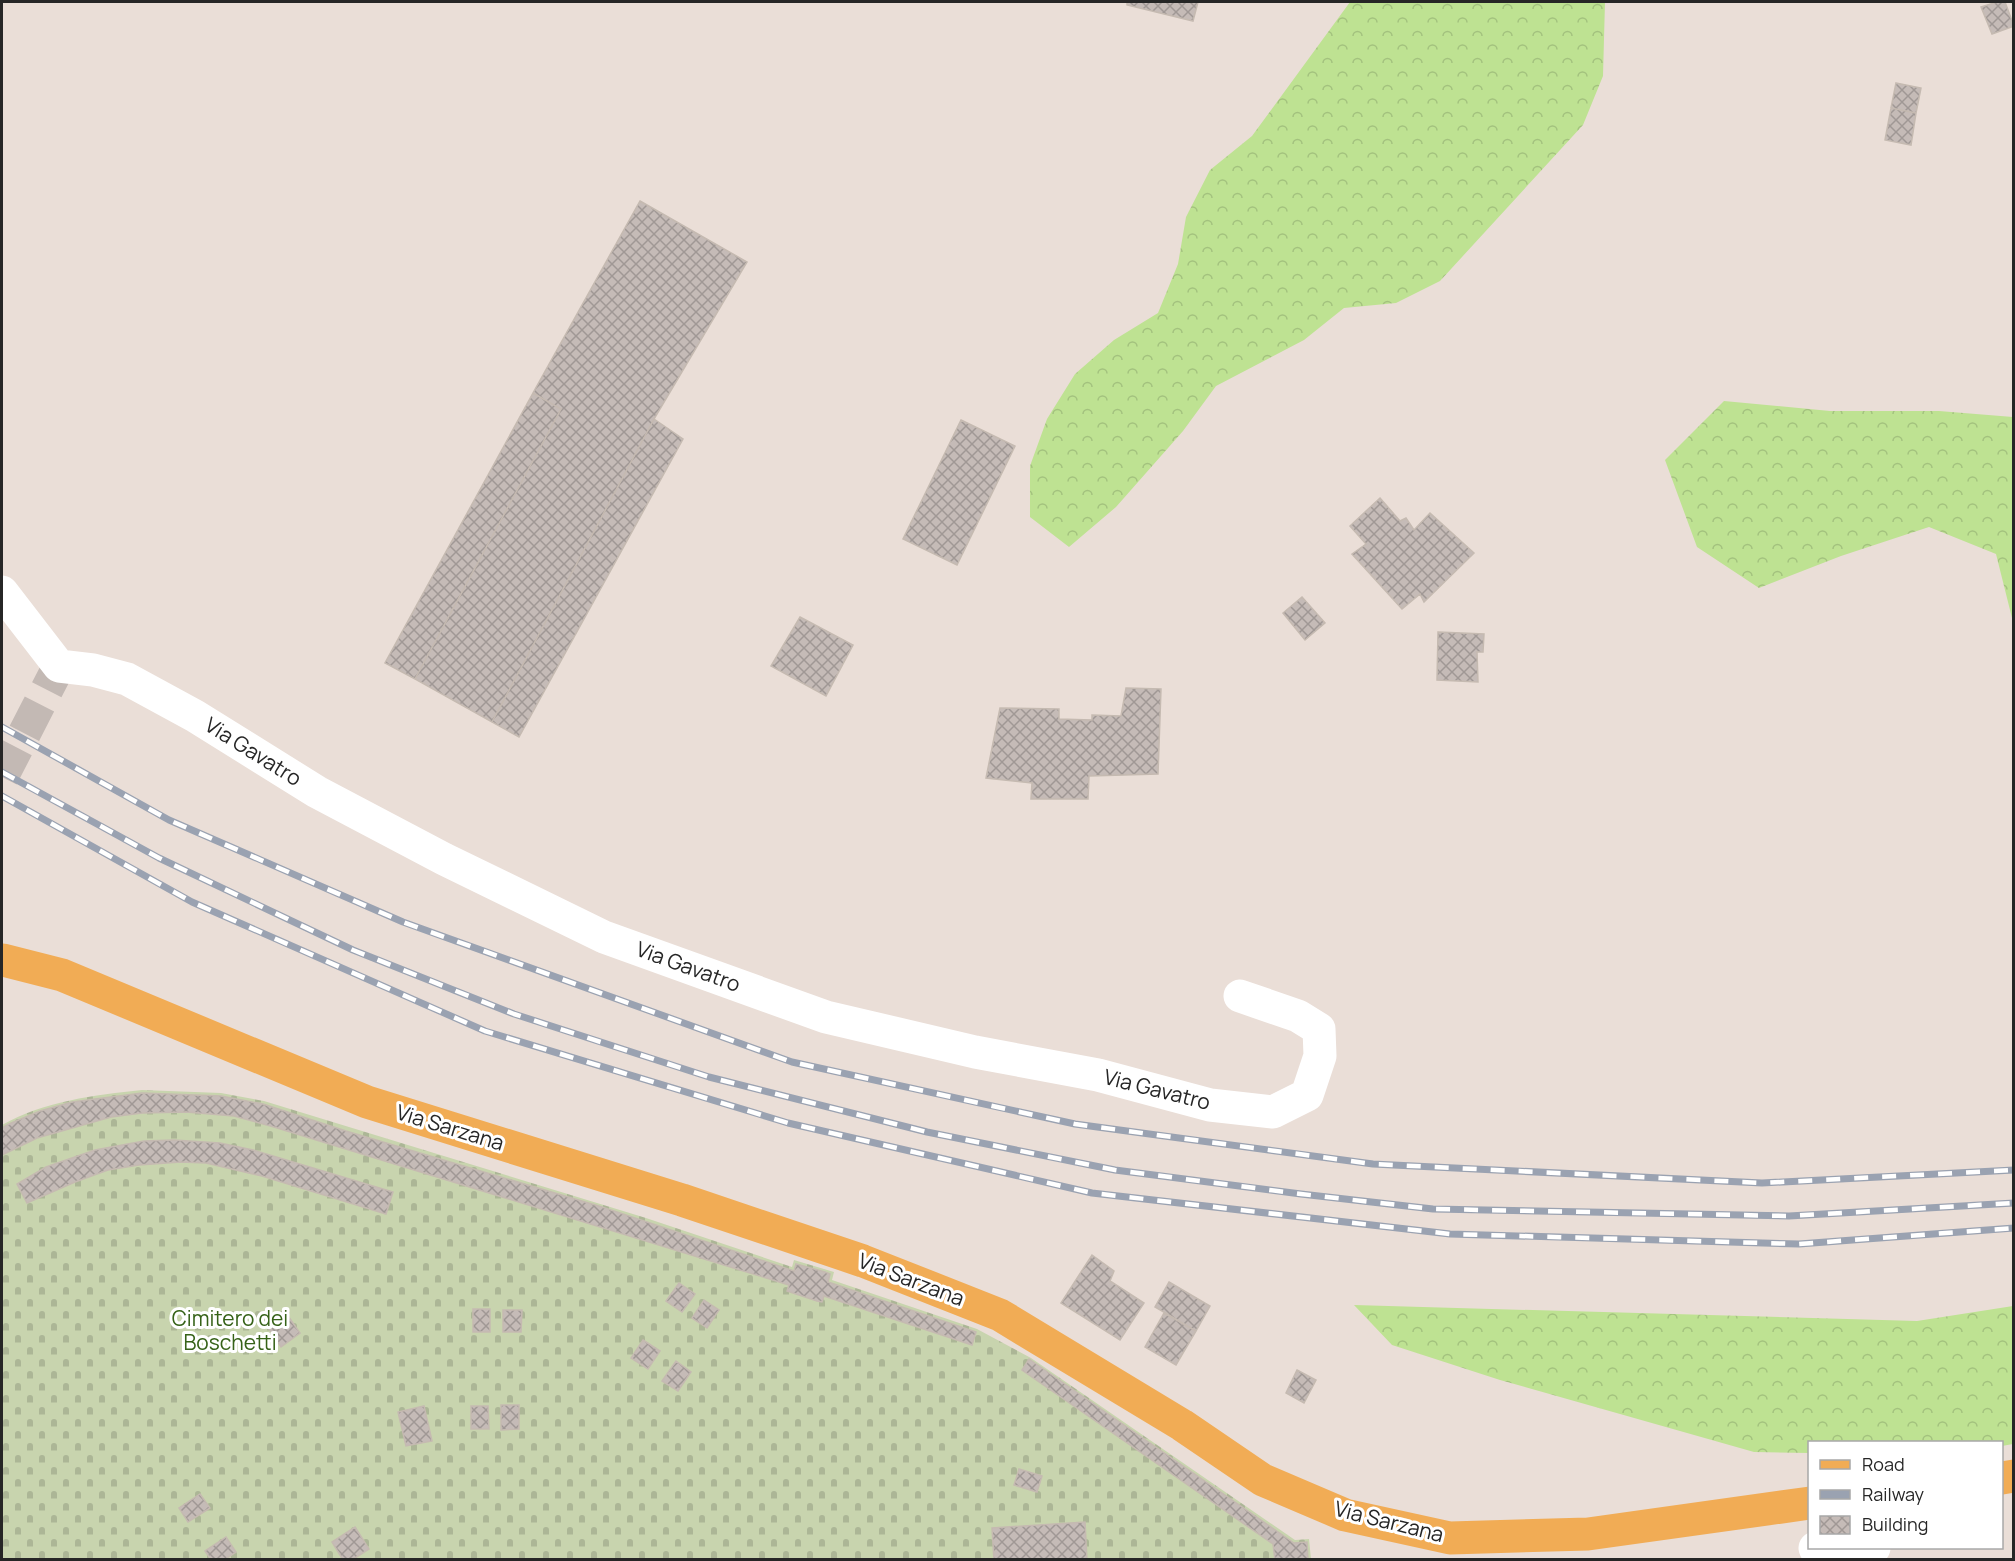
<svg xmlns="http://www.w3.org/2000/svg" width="2015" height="1561" font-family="Manrope,sans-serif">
  <defs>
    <pattern id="forest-crowns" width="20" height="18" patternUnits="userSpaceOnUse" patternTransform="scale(1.5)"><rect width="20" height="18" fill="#bee292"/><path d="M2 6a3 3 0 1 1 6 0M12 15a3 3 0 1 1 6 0" fill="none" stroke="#a3c27e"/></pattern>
    <pattern id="cemetery-stones" width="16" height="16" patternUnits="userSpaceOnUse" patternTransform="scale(1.5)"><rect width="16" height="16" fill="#c8d4ae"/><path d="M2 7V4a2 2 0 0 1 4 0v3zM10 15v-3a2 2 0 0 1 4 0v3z" fill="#acb696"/></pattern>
    <pattern id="building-cross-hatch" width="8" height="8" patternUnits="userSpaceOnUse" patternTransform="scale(1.5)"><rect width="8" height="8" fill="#c5bbb7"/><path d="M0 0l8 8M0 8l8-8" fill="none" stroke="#a09895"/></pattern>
  </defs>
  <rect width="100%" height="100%" fill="#eaded7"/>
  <path fill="url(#forest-crowns)" d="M1350,2H1605L1603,76L1583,125L1440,281L1396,303L1344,308L1304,340L1216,386L1183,431L1116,507L1069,547L1030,517V466L1047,419L1075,374L1114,340L1158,313L1178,264L1186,217L1210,170L1252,136Z
    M1724,401L1830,411H1939L2013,417V622L1996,554L1929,527L1841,556L1759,588L1697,547L1665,460Z
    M1354,1305L1917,1321L2013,1306V1444L2002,1446V1442H1810L1809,1453L1754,1452L1500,1380L1392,1345Z"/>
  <path fill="url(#cemetery-stones)" d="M142,1090L221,1093L264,1101L646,1218L792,1267L794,1260L834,1272L832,1280L977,1329L1031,1358L1295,1540L1309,1539L1311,1559H2V1125C45,1101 94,1095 142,1090Z"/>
  <path fill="url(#building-cross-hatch)" stroke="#c5bab1" stroke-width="1.5" d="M1127,2H1198L1193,21L1127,5Z
    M1997,2H2005L2014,26L1992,34L1981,7Z
    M1896,83L1921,88L1916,113L1891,108Z
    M1891,108L1916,113L1911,145L1885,140Z
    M640,201L747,262L654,419L492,722L415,679L561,409L533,393Z
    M533,393L561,409L415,679L385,663Z
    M654,419L683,439L519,737L492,722Z
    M961,420L1015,446L957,565L903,539Z
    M1380,498L1400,521L1406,518L1414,530L1430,513L1474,553L1424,602L1420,594L1402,609L1352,554L1366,544L1350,526Z
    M1302,597L1325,623L1305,640L1283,613Z
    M800,617L853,645L826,696L771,666Z
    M1438,632L1484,634L1483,652H1477L1478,682L1437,680Z
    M1126,688L1161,689L1158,774L1089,776L1088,799H1031L1032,783L986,778L1000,708L1059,709V719L1092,720V715L1121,716Z
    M142,1093L221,1096L263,1104L346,1131L602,1207L794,1271L796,1264L825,1272L830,1274L828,1282L976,1332L972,1345L824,1296L822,1302L817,1301L787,1291L789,1285L274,1127L234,1116L186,1112L142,1113L111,1117L37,1138L2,1155V1128L9,1124L40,1111L72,1102Z
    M174,1140L220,1143L253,1150L393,1192L386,1214L262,1176L206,1163L181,1162L139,1165L108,1170L75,1182L27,1203L17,1184L46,1167L95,1150L144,1141Z
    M1092,1255L1114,1271L1110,1281L1144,1303L1120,1340L1061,1303Z
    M1169,1282L1210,1306L1196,1331L1155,1307Z
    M679,1283L695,1294L682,1312L666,1301Z
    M704,1300L719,1310L707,1328L692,1318Z
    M473,1309H490V1332H473Z
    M503,1310H522L521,1332H503Z
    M286,1313L300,1333L281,1347L267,1326Z
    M1164,1313L1196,1331L1176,1365L1145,1347Z
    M643,1340L660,1351L648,1369L631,1358Z
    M1029,1359L1294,1543L1307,1542L1308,1560H1275L1273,1544L1022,1370Z
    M676,1361L691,1372L678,1391L662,1381Z
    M1297,1370L1316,1380L1304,1403L1286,1393Z
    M501,1405H519V1429L501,1430Z
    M424,1406L432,1441L406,1446L398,1412Z
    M471,1406H488L489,1429H471Z
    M1019,1469L1042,1476L1037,1492L1014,1485Z
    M200,1494L210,1508L188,1522L179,1508Z
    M1085,1522L1087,1560H994L992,1528Z
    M355,1527L369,1549L352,1560H343L332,1542Z
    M226,1537L236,1552L224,1560H211L205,1551Z"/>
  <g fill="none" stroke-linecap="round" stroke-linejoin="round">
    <path stroke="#c3b9b4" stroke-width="33" stroke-dasharray="33 16" stroke-linecap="butt" d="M2,777L59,666"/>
    <path stroke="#fff" stroke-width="33" d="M2,592L59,666L93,670L127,679L195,716L317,792L444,859L604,937L826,1017L975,1052L1098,1075L1210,1105L1273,1112L1307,1095L1320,1056L1319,1029L1298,1016L1240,996
      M1815,1548L1819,1556L1874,1548"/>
    <path stroke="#f1ac55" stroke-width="33" d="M3,960L62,975L367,1102L682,1200L863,1261L1000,1315L1182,1425L1263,1480L1345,1515L1450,1538L1588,1534L1810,1503
      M2002,1478L2014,1476"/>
    <g stroke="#9aa2b1" stroke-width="7">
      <path id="rail" d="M2,727L169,820L403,922L792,1062L1075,1124L1373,1164L1762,1183L2014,1170
        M2,772L159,858L353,950L514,1014L709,1077L927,1132L1115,1170L1301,1194L1433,1209L1789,1216L2014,1203
        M2,796L192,902L485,1031L788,1123L1092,1193L1450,1234L1799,1244L2014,1228"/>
    </g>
    <use href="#rail" stroke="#fff" stroke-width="4.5" stroke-dasharray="14" stroke-linecap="butt"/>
  </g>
  <g text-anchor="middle" stroke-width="6" stroke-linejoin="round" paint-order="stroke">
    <g font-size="21" fill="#262626" stroke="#fff">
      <text transform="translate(253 752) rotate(32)" y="7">Via Gavatro</text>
      <text transform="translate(688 967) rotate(20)" y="7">Via Gavatro</text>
      <text transform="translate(1157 1090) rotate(14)" y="7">Via Gavatro</text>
      <text transform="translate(450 1128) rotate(17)" y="7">Via Sarzana</text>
      <text transform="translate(911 1280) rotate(21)" y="7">Via Sarzana</text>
      <text transform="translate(1389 1522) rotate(14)" y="7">Via Sarzana</text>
    </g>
    <g font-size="21" fill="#366218" stroke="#fff">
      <text x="230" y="1326">Cimitero dei<tspan x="230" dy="24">Boschetti</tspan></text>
    </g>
  </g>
  <rect width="2015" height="1561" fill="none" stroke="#262626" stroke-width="6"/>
  <rect x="1808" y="1441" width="195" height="108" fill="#ffffff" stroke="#a8a8a8" stroke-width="1.5"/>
  <rect x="1820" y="1460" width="30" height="9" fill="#f1ac55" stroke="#a8a8a8" stroke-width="1.5"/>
  <text x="1862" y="1471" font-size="18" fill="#262626">Road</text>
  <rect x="1820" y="1490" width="30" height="9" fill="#9aa2b1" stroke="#a8a8a8" stroke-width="1.5"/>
  <text x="1862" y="1501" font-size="18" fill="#262626">Railway</text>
  <rect x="1820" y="1516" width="30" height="18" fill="url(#building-cross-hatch)" stroke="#a8a8a8" stroke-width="1.5"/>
  <text x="1862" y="1531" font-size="18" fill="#262626">Building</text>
</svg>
